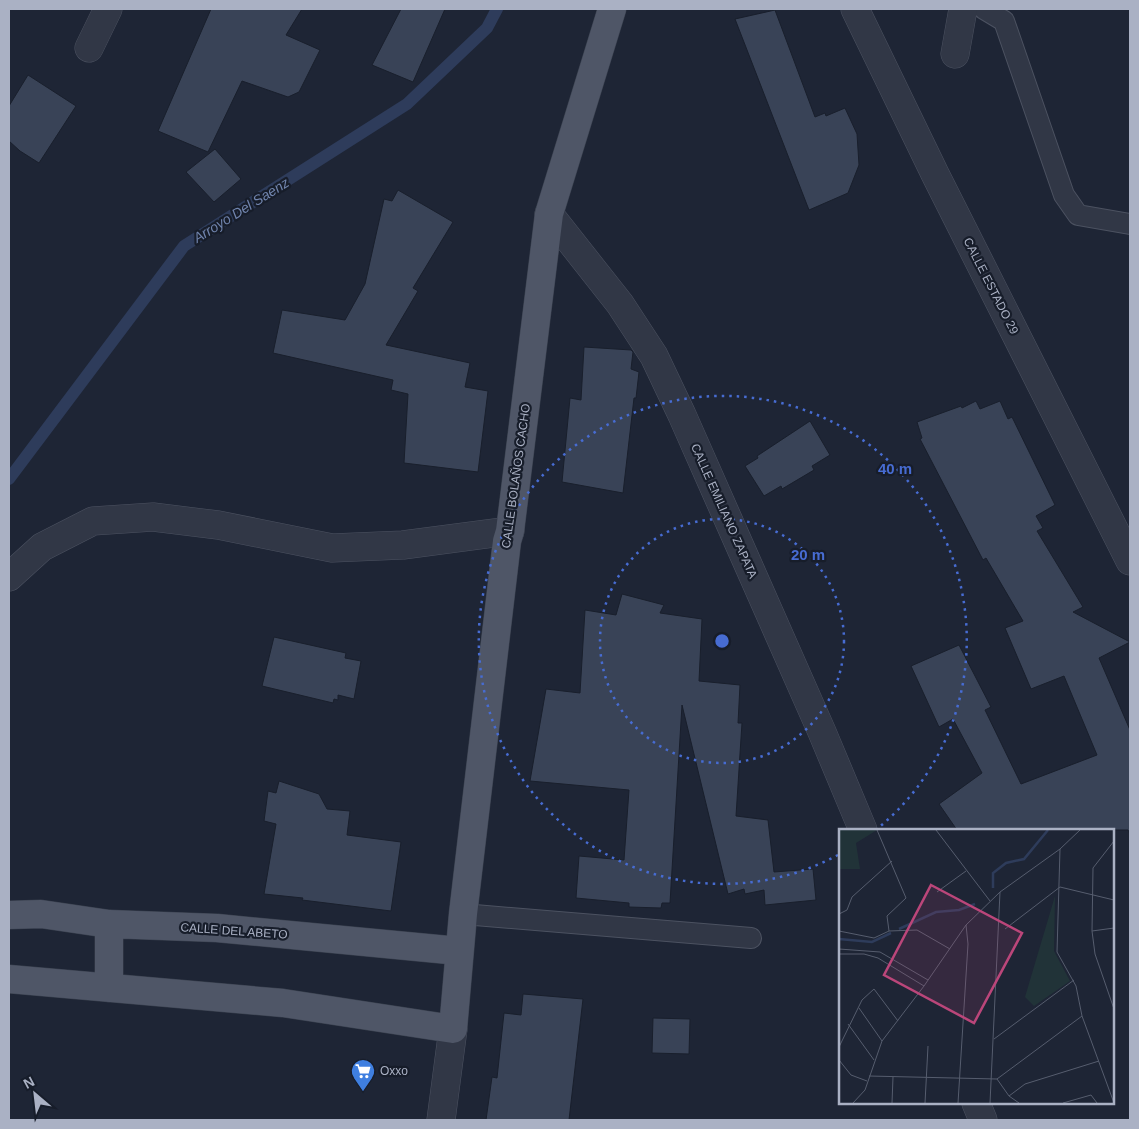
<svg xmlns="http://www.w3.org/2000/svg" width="1139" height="1129" font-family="Arial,sans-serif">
  <rect width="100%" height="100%" fill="#1e2535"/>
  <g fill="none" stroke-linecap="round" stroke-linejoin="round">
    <path stroke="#2e3c5b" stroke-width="12" d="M9,479L184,246L407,104L487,28L497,9"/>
  </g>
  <path fill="#394357" stroke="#191f2c" d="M211,9H302L286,35L320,50L299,92L288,97L242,81L208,152L158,131Z
    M401,9H445L413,82L372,65Z
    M775,10L815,117L825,113L826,116L845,108L857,134L859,165L848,193L809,210L735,19Z
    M28,75L76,106L39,163L20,151L9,141V106Z
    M215,149L241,179L214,202L186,172Z
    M398,190L453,222L413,288L418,291L386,345L470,363L465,387L488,391L478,472L404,463L408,394L391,390L393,380L273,353L282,310L345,320L365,284L384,199L392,201Z
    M584,347L631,350L633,352L631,369L639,372L636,398H634L623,493L562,482L570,398L581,400Z
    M976,401L980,409L1000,401L1008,419L1012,417L1055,505L1036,516L1043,528L1037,531L1083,607L1073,612L1130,642L1099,658L1130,730V834L1128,830H957L939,804L982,773L953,719L939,727L911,666L959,645L991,707L985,710L1021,784L1097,755L1064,676L1031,689L1005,628L1023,621L986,558L983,560L920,439L922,438L917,422L961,406L962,408Z
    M810,421L830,455L812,466L814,470L782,489L781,486L764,496L745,466L758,458L757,456Z
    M622,594L664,605L660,613L702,619L699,681L740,685L738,723H742L736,816L768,820L774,872L813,869L816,900L765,905L764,890L745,894L744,889L728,894L682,705L670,903H662L661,908L629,907V903L576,898L579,856L624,860L629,790L530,781L546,689L580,693L585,610L616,615Z
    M274,637L346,653L345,658L361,661L354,699L338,695V700L334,699L333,703L262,686Z
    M279,781L319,794L327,809L350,811L347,835L401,842L391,911L302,900L303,898L264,894L276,824L264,821L268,791L276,793Z
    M523,994L583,999L569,1120H486L492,1077L497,1078L504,1013L521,1015Z
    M653,1018L690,1019L689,1054L652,1053Z"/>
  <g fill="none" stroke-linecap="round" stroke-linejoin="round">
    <g stroke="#4c5261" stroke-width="22">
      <path id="service" d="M984,9L1004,21L1064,195L1078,215L1130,224
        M463,914L751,938"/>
    </g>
    <g stroke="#4c5261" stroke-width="29">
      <path id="minor" d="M855,9L935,174L1130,561
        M89,48L108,9
        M955,54L963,9
        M9,577L42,547L93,521L153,517L218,525L332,548L403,545L510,531
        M441,1120L453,1029"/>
    </g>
    <g stroke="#4c5261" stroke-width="29">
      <path id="tertiary" d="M549,214L620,304L654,356L682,415L822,732L863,830
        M976,1103L983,1120"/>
    </g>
    <g stroke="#3a414f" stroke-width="29">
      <path id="primary" d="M9,915L41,914L109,924L217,928L459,951
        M109,924V988
        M9,979L283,1003L453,1029L463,914L507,541L510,531L549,214L612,9"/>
    </g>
    <use href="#service" stroke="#313746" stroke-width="20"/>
    <use href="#minor" stroke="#313746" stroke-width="28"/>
    <use href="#tertiary" stroke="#313746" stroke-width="28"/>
    <use href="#primary" stroke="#4f5667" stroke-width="28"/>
  </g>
  <g fill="none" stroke="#476cd2" stroke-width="2.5" stroke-dasharray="2.5 5">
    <circle cx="722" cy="641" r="122"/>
    <path d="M838 855A244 244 0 1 1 877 829"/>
  </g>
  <defs>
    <g id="supermarket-pin" transform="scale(1.25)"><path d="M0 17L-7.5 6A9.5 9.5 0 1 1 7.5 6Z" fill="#3f7fe0" stroke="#171d2a"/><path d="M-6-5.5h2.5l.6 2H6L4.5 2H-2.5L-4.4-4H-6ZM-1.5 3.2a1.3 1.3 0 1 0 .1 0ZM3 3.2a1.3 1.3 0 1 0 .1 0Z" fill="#fff"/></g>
  </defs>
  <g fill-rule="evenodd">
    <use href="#supermarket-pin" x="363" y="1071"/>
  </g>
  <g text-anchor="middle" stroke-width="4.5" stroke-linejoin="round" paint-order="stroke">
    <g font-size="12" fill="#aab1c4" stroke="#171d2a">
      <text transform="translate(991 286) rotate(63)" y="4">CALLE ESTADO 29</text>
      <text transform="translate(516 476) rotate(-82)" y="4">CALLE BOLAÑOS CACHO</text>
      <text transform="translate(724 511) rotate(66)" y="4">CALLE EMILIANO ZAPATA</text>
      <text transform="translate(234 931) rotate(4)" y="4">CALLE DEL ABETO</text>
    </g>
    <g font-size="12" fill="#aab1c4" stroke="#171d2a" text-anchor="start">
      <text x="380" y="1075">Oxxo</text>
    </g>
    <g font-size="14" font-style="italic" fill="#7185ae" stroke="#171d2a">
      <text transform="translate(241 210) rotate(-32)" y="5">Arroyo Del Saenz</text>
    </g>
  </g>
  <g transform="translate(839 829)">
    <rect width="275" height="275" fill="#1e2535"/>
    <path d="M0,1H38L17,14L21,40H0ZM216,67L215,122L231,152L195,177L186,168Z" fill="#213338"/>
    <path fill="none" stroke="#2e3c5b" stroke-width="2.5" d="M154,59V44L167,34L185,30L209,1M60,100L97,83L120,81L136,75M0,110L33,113L52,104"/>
    <path fill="none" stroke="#565d6e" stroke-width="1" d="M38,1L67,69L48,87L50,102M97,1L151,72M275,12L254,39L253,102L256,125L275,180M221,20L218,123L237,157L243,187L275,274M98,63L127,42M0,85L8,81L13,68L53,32M166,100L221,58L275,71M0,102L35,109L50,102M50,102L78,101L111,120M253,102L275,99M0,120L41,123L89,151M0,125H25L39,129L85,157L127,96L161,63L221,20L241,1M20,179L43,212M9,195L35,231M155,210L235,151M0,218L23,171L35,160L59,192M0,231L12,246L28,252M30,247L158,250M158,250L243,187M158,250L170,267L180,274M170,267L186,255L260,232M14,274L26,261L43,212L85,157M53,274L54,248M86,274L89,217M119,274L129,115L127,96M151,274L161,63M224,274L252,266L258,274"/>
    <path fill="#bb467a" fill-opacity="0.15" stroke="#bb467a" stroke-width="2.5" d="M92,56L183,104L135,194L45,146Z"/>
    <rect width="275" height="275" fill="none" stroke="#aab1c4" stroke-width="2.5"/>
  </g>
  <circle cx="722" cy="641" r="8" fill="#476cd2" stroke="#171d2a" stroke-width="2.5"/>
  <g font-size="15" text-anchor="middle" font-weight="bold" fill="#476cd2" stroke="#171d2a" stroke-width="4.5" stroke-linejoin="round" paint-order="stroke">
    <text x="895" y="474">40 m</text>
    <text x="808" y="560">20 m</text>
  </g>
  <rect width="1139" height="1129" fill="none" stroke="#aab1c4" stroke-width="20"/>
  <g transform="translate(35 1094) rotate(332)" stroke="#171d2a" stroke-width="4" paint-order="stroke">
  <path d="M0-4L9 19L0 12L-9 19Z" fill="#aab1c4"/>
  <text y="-8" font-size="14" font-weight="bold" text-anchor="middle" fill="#aab1c4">N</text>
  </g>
</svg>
